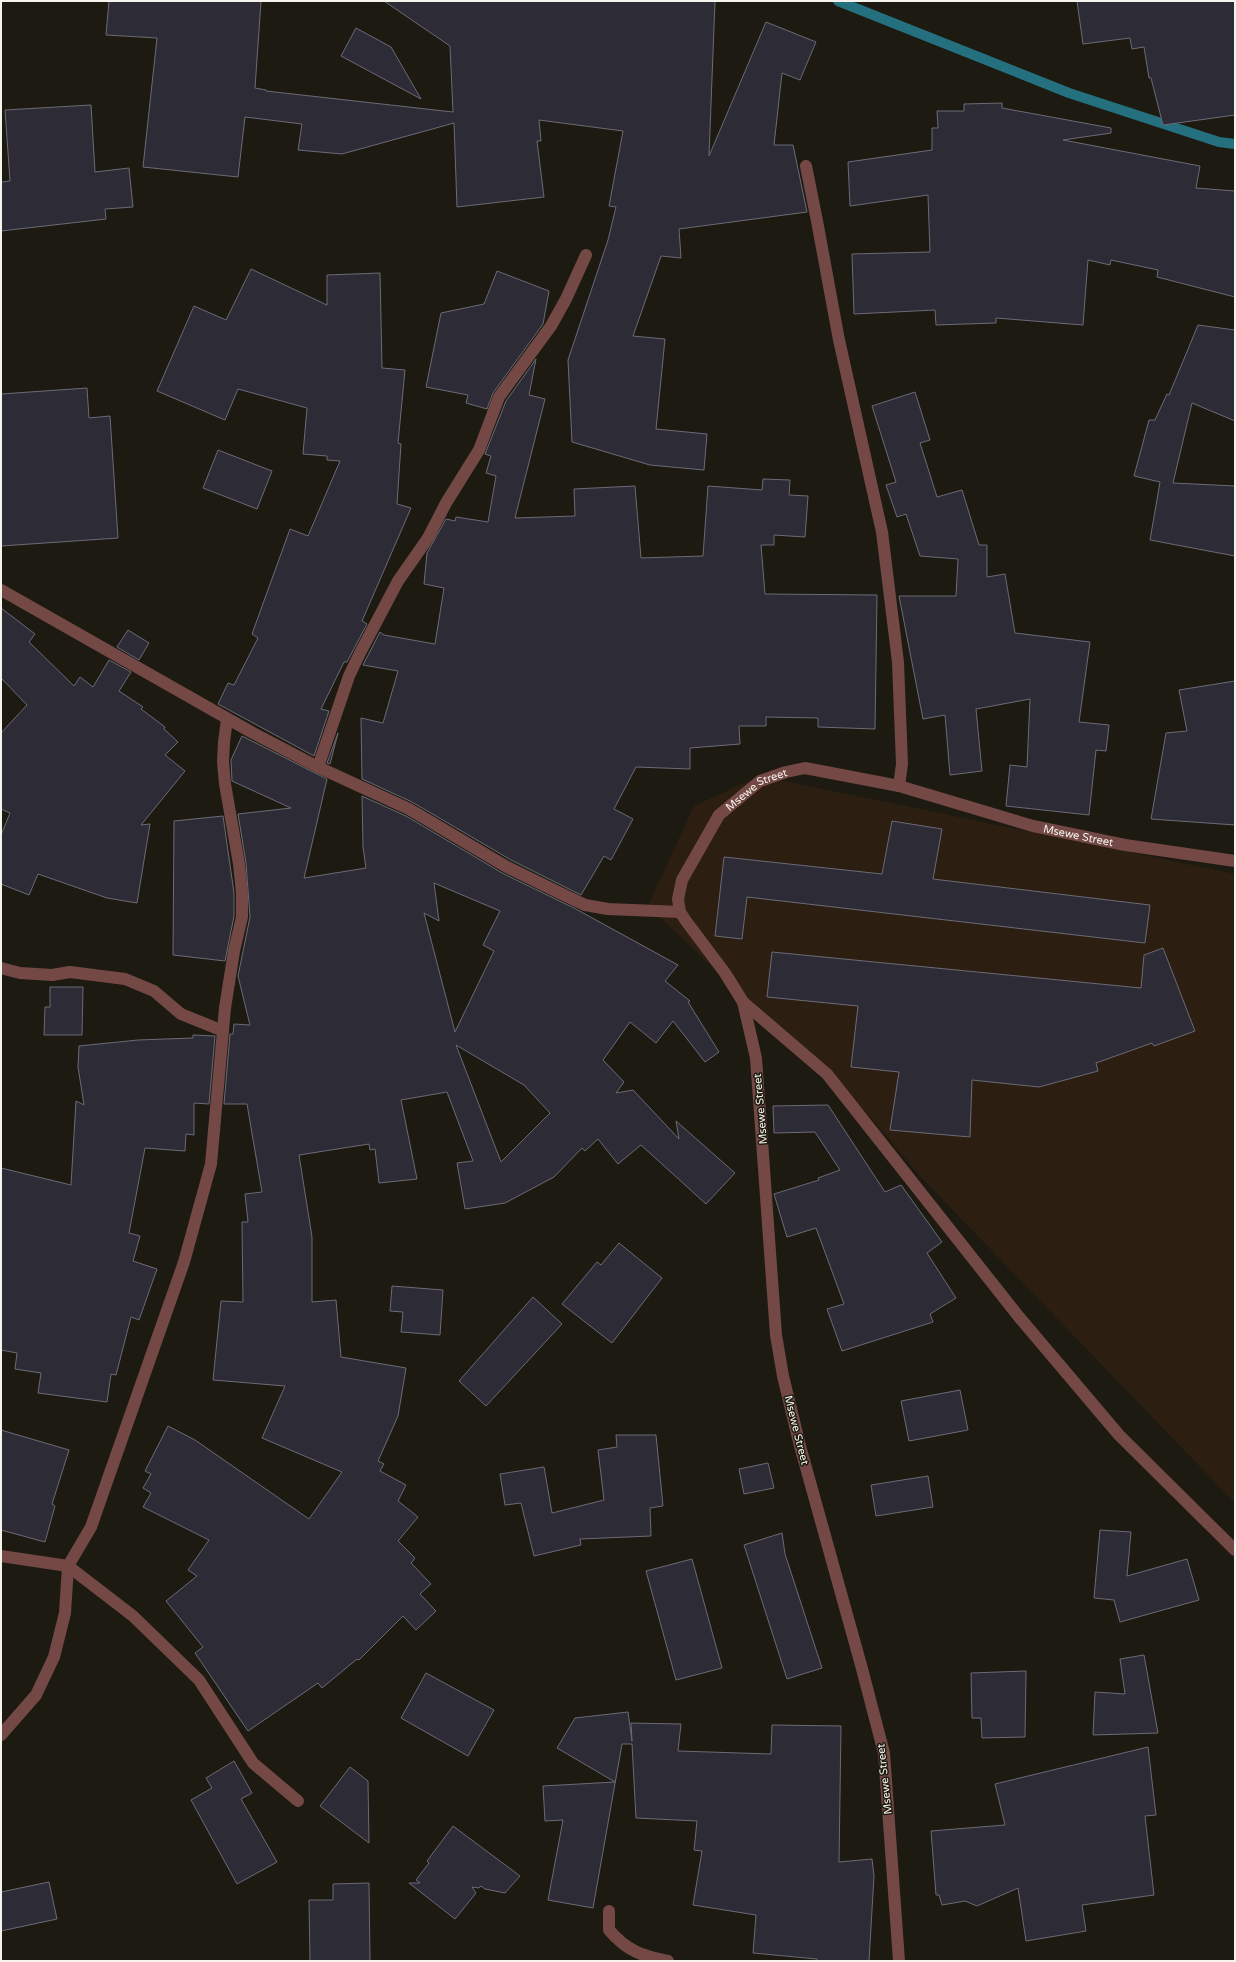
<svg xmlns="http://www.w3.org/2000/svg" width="1236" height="1962" font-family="'Varela Round',sans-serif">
  <rect width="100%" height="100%" fill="#1d1b11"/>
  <path fill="#2c1f12" d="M760,776L1235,874V1503L919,1175L873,1120L648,906L694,806Z"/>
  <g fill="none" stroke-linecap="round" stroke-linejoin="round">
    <path stroke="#24707f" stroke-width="10" d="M838,1L1069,93L1219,142L1235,144"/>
  </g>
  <path fill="#2d2c36" stroke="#6b6a76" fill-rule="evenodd" d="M109,1H261L255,88L266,90V91L453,112L450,46L384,1H715L709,156L766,22L816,42L800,80L782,73L774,145H793L807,212L679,229L681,258L661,256L633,336L665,339L656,429L707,434L704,470L650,465L572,442L568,360L608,240L616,207L609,206L623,131L539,120L541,141H537L544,197L457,207L454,123L342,154L298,150L302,124L245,117L238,177L143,167L157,38L106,35Z
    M1077,1H1235V115L1163,125L1151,78H1149L1144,47L1132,49L1130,38L1083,44Z
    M356,28L391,47L421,99L341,56Z
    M1002,103V108L1111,128V133L1063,140L1200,166L1196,188L1235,191V297L1157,277L1158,270L1111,260L1110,265L1088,260L1083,325L996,318V323L936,325L935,310L854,314L852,254L930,252L928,195L850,206L848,162L932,150V128H938L937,111H964V104Z
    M91,105L95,172L129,168L133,207L105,209L106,219L1,231V182L10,181L5,110Z
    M251,269L327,305V275L380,273L382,368L405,370L398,443L401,444L397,504L411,508L362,621L367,624L347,662H344L321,709L329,711L314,756L218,704L228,683L234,685L258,638L252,634L290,529L308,536L340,461L327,460V456L303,454L307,408L238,389L225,420L157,391L194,306L226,320Z
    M497,271L549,291L543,324L493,393L487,409L466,403L468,395L426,387L441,313L484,304Z
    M1198,325L1235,330V421L1192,403L1173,483L1235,486V556L1150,540L1160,482L1134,476L1149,420H1155L1167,394L1169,395Z
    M536,359L529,395L545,399L515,518L575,516L574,489L635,486L641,558L703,556L708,486L762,490L763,479L790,480L789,495L808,496L805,537L774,535V545H761L765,594L877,595L875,729L818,727V718L766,717V726H739L740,744L690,748V769L636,767L614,809L633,819L611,860L604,856L581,895L511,860L412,802L362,779L361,718L383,723L398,671L363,665L380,632L384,635L435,644L444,588L424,584L427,553L446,519L455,521L456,517L488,522L496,476L486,473L491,456L485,454L506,401Z
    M87,388L89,418L110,416L118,538L1,546V394Z
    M915,392L930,440L920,443L937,497L962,490L979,545H987V577L1005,574L1015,633L1090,642L1079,722L1109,725L1106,751L1096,750L1089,815L1006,806L1010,765L1027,767L1030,699L976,709L982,771L950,775L945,715L923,719L899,596H956L958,559L920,556L906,514L897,517L886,485L896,482L872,406Z
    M218,450L272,471L257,509L203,488Z
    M1,608L35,634L29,642L74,686L80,677L93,687L109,660L131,672L119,691L143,707L141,709L165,727L164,729L178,742L165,755L185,771L141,825L150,824L137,903L107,898L38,874L29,895L1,884V835L10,813L1,809V733L27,705L1,678Z
    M128,630L149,643L139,660L117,647Z
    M1235,681V825L1151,819L1166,733L1187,731L1179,690Z
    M338,733L330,764L327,763Z
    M242,736L327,779L304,878L366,868L363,847L362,796L406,816L504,874L574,908L678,965L665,981L690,1001L688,1002L719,1052L705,1062L673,1021L656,1043L630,1022L603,1060L624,1082L616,1093L633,1090L679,1139L676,1121L735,1173L706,1204L641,1145L618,1164L598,1139L585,1151L582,1148L554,1177L505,1203L465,1209L457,1163L473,1161L447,1092L401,1100L417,1179L379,1183L375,1149L370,1150L369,1144L299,1155L312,1237V1302L336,1300L341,1357L406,1368L398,1416L378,1461L384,1464L380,1471L406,1485L398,1501L418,1517L398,1541L415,1558L411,1563L431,1584L420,1594L436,1611L416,1630L403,1616L359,1660L357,1659L322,1688L318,1683L248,1731L195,1653L203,1647L166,1601L197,1576L188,1570L209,1540L143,1507L151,1493L143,1488L151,1474L145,1471L168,1426L195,1440L309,1519L342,1472L262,1438L285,1386L213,1380L221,1301L243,1302L242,1222H248L245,1194L262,1192L247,1104H224L230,1034H233L234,1024L250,1025L238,976L250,917L246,863L238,814L291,808L232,781L231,760ZM434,883L500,911L483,945L494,951L455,1032L424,913L439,921ZM456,1045L524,1085L550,1113L501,1162Z
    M223,816L234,893V916L225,961L173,955L174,821Z
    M892,821L942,829L933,879L1150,905L1145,943L747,897L742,939L715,936L724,857L882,874Z
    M1163,948L1195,1031L1154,1046L1152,1043L1096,1063L1098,1071L1039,1087L972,1080L970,1137L890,1130L899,1072L851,1067L858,1006L767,997L772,952L1141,988L1144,955Z
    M50,987H83L82,1035H44L45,1007H50Z
    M193,1035L215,1036L209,1104L194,1103V1135L186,1134L185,1151L145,1148L129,1233L140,1236L133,1261L157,1269L139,1320L131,1317L116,1375L111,1374L107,1402L38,1393L41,1373L15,1369L17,1353L1,1350V1168L71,1185L76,1101L84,1105L78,1067L79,1046L138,1040L193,1038Z
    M828,1105L885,1192L901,1185L942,1242L927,1253L956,1298L930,1314L933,1322L842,1351L827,1309L844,1304L816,1228L787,1237L774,1194L819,1180L818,1178L840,1170L815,1132L774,1133L773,1106Z
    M619,1243L662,1278L612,1343L562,1304L597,1262L601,1265Z
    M392,1286L443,1290L440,1335L401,1332L403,1312L390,1311Z
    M533,1297L562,1324L486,1406L459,1381Z
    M960,1390L968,1430L909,1441L901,1401Z
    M1,1430L69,1450L52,1504L55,1506L45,1542L1,1530Z
    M616,1435H656L663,1506L650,1508L651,1536L580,1539L581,1545L534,1556L521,1503L505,1505L500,1474L544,1467L552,1513L604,1500L598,1450L617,1447Z
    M768,1463L774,1488L744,1494L739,1469Z
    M928,1476L933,1507L876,1516L871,1485Z
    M1100,1530L1131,1532L1127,1576L1187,1559L1199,1600L1120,1622L1114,1600L1094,1598Z
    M782,1533L785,1554L822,1668L787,1679L744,1545Z
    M692,1559L722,1668L676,1680L646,1571Z
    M1144,1655L1158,1733L1093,1735L1095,1692L1125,1694L1120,1659Z
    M1026,1671L1025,1737L982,1738L981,1718H972L971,1673Z
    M426,1673L494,1710L468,1756L401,1718Z
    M628,1712L632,1741L631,1723L681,1724L678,1751L771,1754L772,1725L841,1726L839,1862L872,1859L874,1876L869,1961H817V1959L753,1953L756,1915L693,1905L702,1851L694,1850L697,1821L636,1818L632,1744H622L593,1908L548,1900L563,1820L545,1821L543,1786L615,1782L557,1748L575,1718Z
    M1148,1747L1156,1815L1145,1816L1154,1895L1082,1905L1086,1931L1026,1941L1018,1888L977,1906L965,1901L942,1905L939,1895H936L931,1831L1005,1825L995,1784Z
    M234,1761L252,1793L241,1799L277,1862L237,1884L191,1800L212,1788L206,1778Z
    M350,1767L368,1781L369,1843L320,1806Z
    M453,1826L520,1876L505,1893L485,1889L481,1886L479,1888L472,1887L476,1893L455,1919L409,1883H420L416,1880L429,1863L427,1861Z
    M49,1882L57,1919L1,1931V1892Z
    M369,1883L370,1961H310L309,1900H333V1884Z"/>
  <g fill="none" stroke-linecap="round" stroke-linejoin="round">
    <g stroke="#744845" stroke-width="12">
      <path d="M806,166L817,221L839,340L882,532L898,662L902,764L899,786"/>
      <path d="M1,590L253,733L318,767L409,809L507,867L562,894L585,905L608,909L680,912"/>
      <path d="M318,767L349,676L360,653L398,581L428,538L446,503L479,450L499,397L551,326L566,299L586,255"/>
      <path d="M1,968L20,973L52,975L70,972L125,979L154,991L181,1014L223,1031"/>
      <path d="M743,1002L827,1074L1019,1317L1119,1435L1235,1550"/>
      <path d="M1,1556L68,1566L133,1616L199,1680L253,1763L298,1801"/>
      <path d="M1,1735L36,1695L54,1657L65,1613L68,1566L91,1527L184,1262L211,1164L225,1008L234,951L242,917V893L239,864L225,784L223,762L224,742L227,719"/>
      <path d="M609,1911V1930C627,1951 642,1956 668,1961"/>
      <path id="s1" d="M899,1961L884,1753L861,1665L800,1446L783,1376L776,1335L756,1058L743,1002L725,973L686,921L680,912L678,899L682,880L719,815L760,781L786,772L805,768L899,786L1033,826L1125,845L1235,861"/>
    </g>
  </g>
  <g text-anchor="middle" stroke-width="3" stroke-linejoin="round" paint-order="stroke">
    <g font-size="11" fill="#f4f3ec" stroke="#1d1b11">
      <text dy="4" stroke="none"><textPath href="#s1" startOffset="1239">Msewe Street</textPath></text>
      <text dy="4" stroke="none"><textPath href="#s1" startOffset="1575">Msewe Street</textPath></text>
      <text transform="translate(760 1109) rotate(-95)" y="4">Msewe Street</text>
      <text transform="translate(797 1430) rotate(76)" y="4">Msewe Street</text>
      <text transform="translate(884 1779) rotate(-96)" y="4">Msewe Street</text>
    </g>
  </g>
  <rect width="1236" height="1962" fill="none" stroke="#f4f3ec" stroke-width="4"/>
</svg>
